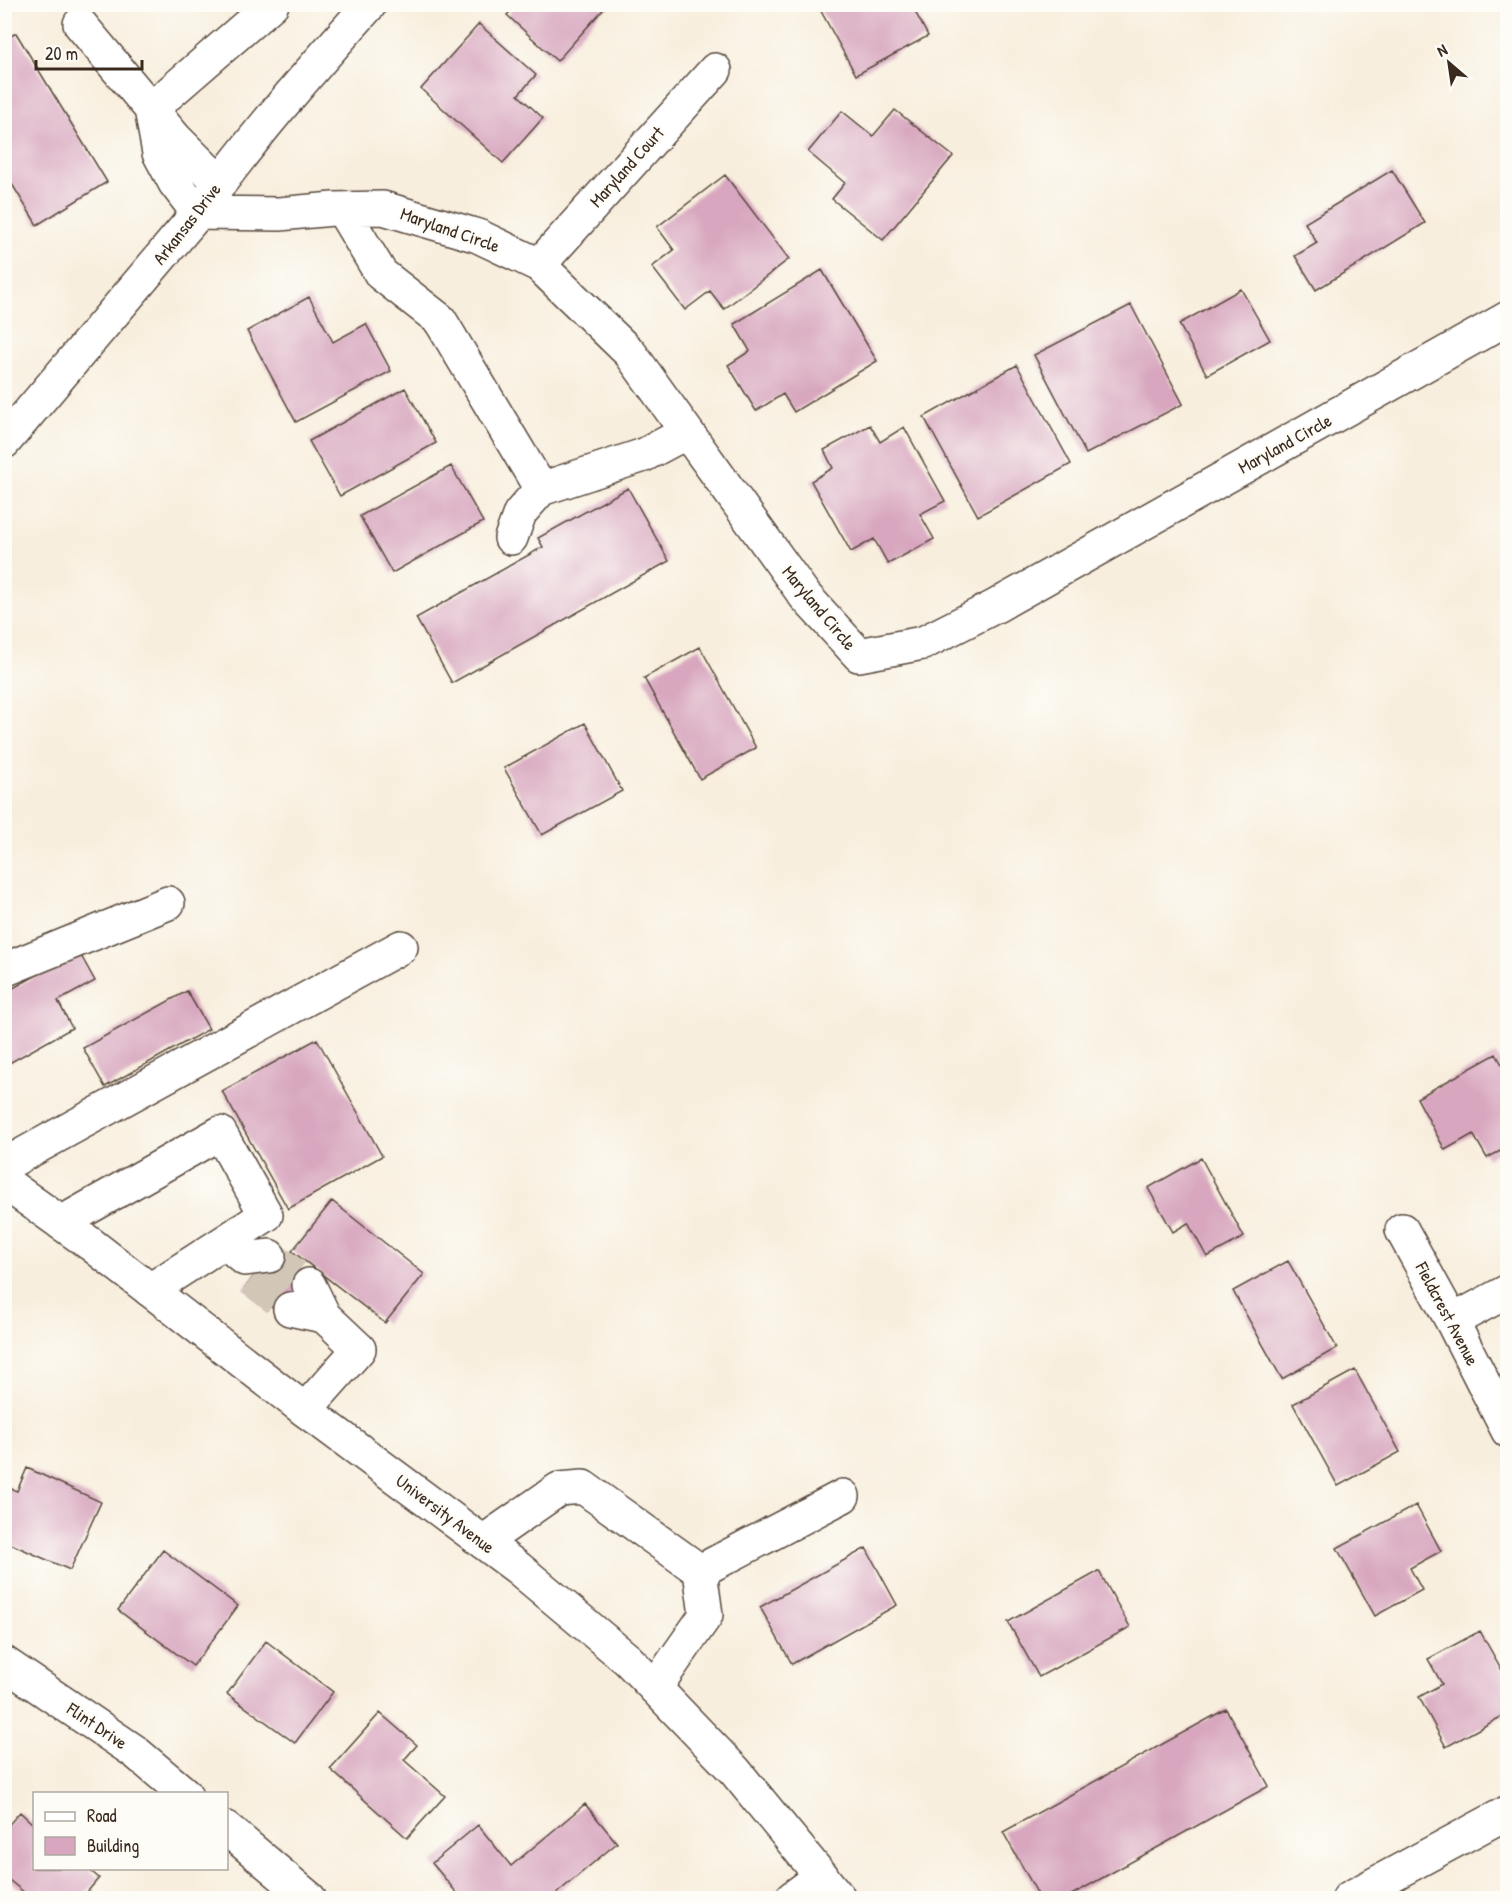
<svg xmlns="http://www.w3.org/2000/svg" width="1512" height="1903" font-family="'Patrick Hand',sans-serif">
  <rect width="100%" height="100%" fill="#fdfcf7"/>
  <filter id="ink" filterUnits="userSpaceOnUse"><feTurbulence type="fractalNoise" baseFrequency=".0167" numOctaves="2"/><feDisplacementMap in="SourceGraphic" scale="12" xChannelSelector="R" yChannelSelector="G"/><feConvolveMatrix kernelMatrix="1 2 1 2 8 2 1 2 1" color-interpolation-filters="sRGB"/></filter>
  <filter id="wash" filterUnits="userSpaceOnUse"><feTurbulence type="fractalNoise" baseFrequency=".008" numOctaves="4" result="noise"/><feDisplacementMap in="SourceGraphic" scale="24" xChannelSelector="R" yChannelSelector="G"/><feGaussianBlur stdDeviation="1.35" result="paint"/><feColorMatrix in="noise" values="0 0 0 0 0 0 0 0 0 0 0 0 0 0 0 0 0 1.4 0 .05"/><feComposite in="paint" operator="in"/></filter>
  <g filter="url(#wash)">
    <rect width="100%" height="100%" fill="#f8eedd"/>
    <g id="blocks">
      <path fill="#d8a7bf" d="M517,4H608L557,61L507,15Z
        M817,4H911L928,36L856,75Z
        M479,24L536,75L518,95L543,118L503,163L421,89Z
        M16,33L107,182L37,225L4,171V40Z
        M895,110L953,156L883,240L832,199L845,183L808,152L842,111L873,136Z
        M1392,170L1425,223L1316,290L1295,256L1317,243L1305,223Z
        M725,175L789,259L724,309L710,291L685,310L652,267L674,250L657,227Z
        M822,270L877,361L794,412L783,394L756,411L728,365L750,351L734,324Z
        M1241,289L1270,340L1207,375L1179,324Z
        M309,297L333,342L366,324L391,371L296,422L247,331Z
        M1131,305L1183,404L1086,454L1034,355Z
        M1017,365L1071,464L978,516L924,417Z
        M405,388L436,443L340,496L309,441Z
        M870,425L880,442L904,427L945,501L920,514L934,539L888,564L874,539L851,552L811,481L833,468L824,450Z
        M451,466L483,522L392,573L360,516Z
        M628,488L669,561L452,683L416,618L543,547L538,538Z
        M700,647L756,748L700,779L644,678Z
        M585,723L622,791L542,835L504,768Z
        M79,952L95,981L58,1001L72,1028L4,1066V993Z
        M187,991L209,1029L105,1087L83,1048Z
        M317,1039L382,1156L288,1209L222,1091Z
        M1496,1054L1508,1075V1147L1487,1158L1473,1134L1445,1150L1417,1098Z
        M1201,1158L1244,1237L1207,1257L1188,1223L1173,1232L1148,1188Z
        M332,1201L424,1274L385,1323L292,1251Z
        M273,1250L313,1280L285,1317L245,1288Z
        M1288,1261L1337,1348L1282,1379L1233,1291Z
        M1355,1370L1400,1452L1338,1486L1293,1404Z
        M27,1468L101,1502L70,1570L4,1541V1486L17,1491Z
        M1416,1505L1441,1551L1410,1568L1422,1590L1375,1616L1337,1548Z
        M866,1548L897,1605L792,1664L760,1607Z
        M163,1550L238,1606L193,1666L118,1610Z
        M1099,1571L1130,1627L1039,1677L1008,1622Z
        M1480,1631L1508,1681V1713L1446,1747L1419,1697L1442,1684L1428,1659Z
        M266,1641L333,1692L295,1743L227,1694Z
        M1226,1709L1269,1786L1066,1898H1040L1003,1832Z
        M380,1713L417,1745L404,1760L445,1796L407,1838L330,1769Z
        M585,1804L617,1843L551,1898H461L432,1863L478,1825L511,1866Z
        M20,1812L34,1825V1868H87L99,1878L82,1898H31L4,1876V1830Z"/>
    </g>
  </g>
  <g filter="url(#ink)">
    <use href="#blocks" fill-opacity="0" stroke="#57473b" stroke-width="1.5"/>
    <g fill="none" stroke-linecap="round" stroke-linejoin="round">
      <path stroke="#d2c7b7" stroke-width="33" stroke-dasharray="33 16" stroke-linecap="butt" d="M269,1256L309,1285
        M251,1279L290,1309"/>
      <g stroke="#57473b" stroke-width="36">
        <path id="minor" d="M80,24L176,139L220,183
          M151,109L159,153L175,183L198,213L279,214L333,209L383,208L478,236L539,265L630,353L805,596L859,655L923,643L996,606L1508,318
          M151,109L272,4
          M342,209L381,274L440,320L541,489L644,455L687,432
          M539,265L715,70
          M4,442L198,213C250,140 310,71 370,4
          M511,538L520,513L541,489
          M4,970L168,903
          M4,1165L401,947
          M61,1223L220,1133L266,1215L150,1290
          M1402,1230L1452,1321L1508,1431
          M225,1242L245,1259L269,1256
          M290,1309L324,1316
          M1452,1321L1508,1291
          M305,1410L359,1349L324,1316L309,1285
          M483,1542L559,1489L583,1487L700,1571L706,1615L655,1688
          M700,1571L843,1496
          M4,1663L134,1751L185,1794
          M226,1828L309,1898
          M792,1898L822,1876
          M1349,1898L1508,1812"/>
      </g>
      <g stroke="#57473b" stroke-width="36">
        <path id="major" d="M4,1182L92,1245L305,1410L518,1568L628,1660L735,1771L839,1898"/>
      </g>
      <use href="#minor" stroke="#fff" stroke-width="33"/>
      <use href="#major" stroke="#fff" stroke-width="33"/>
    </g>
  </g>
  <g text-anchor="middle" stroke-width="5" stroke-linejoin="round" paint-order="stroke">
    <g font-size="18" fill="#3b2a1e" stroke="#fdfcf7">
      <text transform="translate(627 167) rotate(-48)" y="6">Maryland Court</text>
      <text transform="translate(187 224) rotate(-52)" y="6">Arkansas Drive</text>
      <text transform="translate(450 230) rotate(19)" y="6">Maryland Circle</text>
      <text transform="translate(1285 444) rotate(-29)" y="6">Maryland Circle</text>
      <text transform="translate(819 608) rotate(50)" y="6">Maryland Circle</text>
      <text transform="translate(1447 1314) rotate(62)" y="6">Fieldcrest Avenue</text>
      <text transform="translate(445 1514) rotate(37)" y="6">University Avenue</text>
      <text transform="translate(97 1726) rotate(34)" y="6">Flint Drive</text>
    </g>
  </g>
  <rect width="1512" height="1903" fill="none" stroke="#fdfcf7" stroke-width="24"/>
  <rect x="33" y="1792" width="195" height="78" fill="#fdfcf7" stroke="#afa8a0" stroke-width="1.5"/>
  <rect x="45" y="1812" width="30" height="9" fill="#ffffff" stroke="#afa8a0" stroke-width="1.5"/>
  <text x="87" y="1822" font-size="18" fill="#3b2a1e">Road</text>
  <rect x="45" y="1837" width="30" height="18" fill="#d8a7bf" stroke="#afa8a0" stroke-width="1.5"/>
  <text x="87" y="1852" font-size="18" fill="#3b2a1e">Building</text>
  <g transform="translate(1449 63) rotate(331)" stroke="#fdfcf7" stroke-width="4.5" paint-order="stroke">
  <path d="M0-4.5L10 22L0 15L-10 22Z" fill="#3b2a1e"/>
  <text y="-9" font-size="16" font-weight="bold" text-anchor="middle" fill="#3b2a1e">N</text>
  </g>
  <path d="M36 60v9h106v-9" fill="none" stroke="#3b2a1e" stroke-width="3"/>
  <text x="45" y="60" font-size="18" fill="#3b2a1e" stroke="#fdfcf7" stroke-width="4.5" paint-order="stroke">20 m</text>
</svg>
